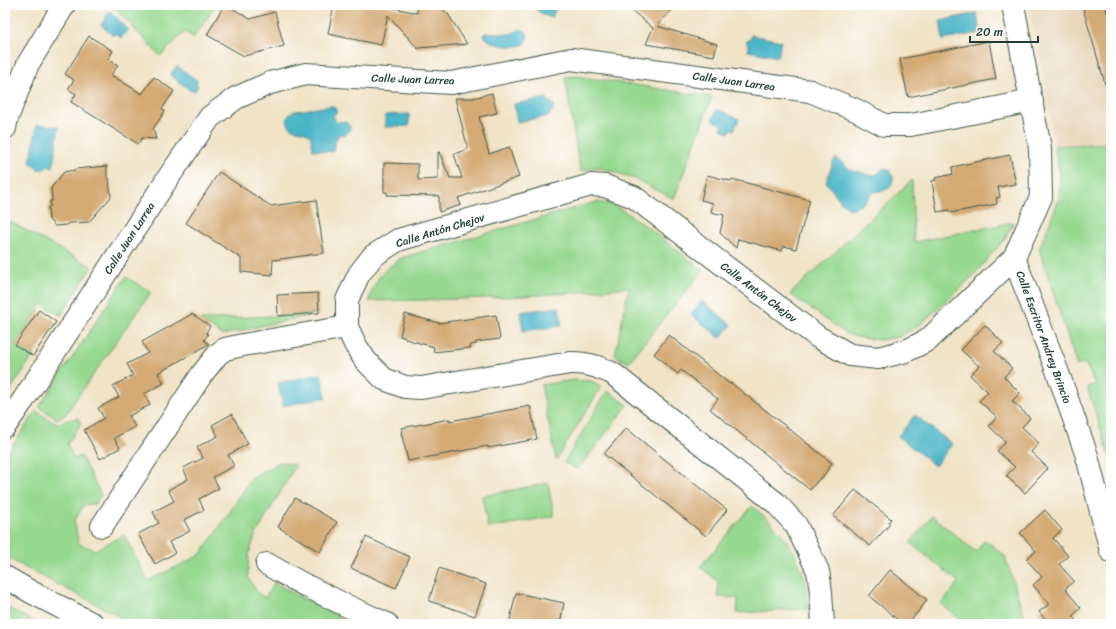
<svg xmlns="http://www.w3.org/2000/svg" width="1116" height="629" font-family="Sriracha,sans-serif">
  <rect width="100%" height="100%" fill="#fff"/>
  <filter id="ink" filterUnits="userSpaceOnUse"><feTurbulence type="fractalNoise" baseFrequency=".025" numOctaves="2"/><feDisplacementMap in="SourceGraphic" scale="8" xChannelSelector="R" yChannelSelector="G"/><feConvolveMatrix kernelMatrix="1 2 1 2 8 2 1 2 1" color-interpolation-filters="sRGB"/></filter>
  <filter id="wash" filterUnits="userSpaceOnUse"><feTurbulence type="fractalNoise" baseFrequency=".012" numOctaves="4" result="noise"/><feDisplacementMap in="SourceGraphic" scale="16" xChannelSelector="R" yChannelSelector="G"/><feGaussianBlur stdDeviation="0.9" result="paint"/><feColorMatrix in="noise" values="0 0 0 0 0 0 0 0 0 0 0 0 0 0 0 0 0 1.4 0 .05"/><feComposite in="paint" operator="in"/></filter>
  <g filter="url(#wash)">
    <rect width="100%" height="100%" fill="#f0e3c6"/>
    <path fill="#e7d5b7" d="M1028,5H1111V143L1054,146L1044,75Z"/>
    <path fill="#95d88f" stroke="#5a8a62" d="M112,5H216L193,38L185,32L160,56Z
      M577,76L712,97L674,199L633,178L598,167L580,171L565,77Z
      M1111,143V461L1087,387L1095,384L1085,363L1077,366L1039,249L1059,199L1060,173L1054,146Z
      M912,180L914,242L1014,222L1004,240L971,278L921,324L899,337L880,340L860,338L845,333L790,294Z
      M596,202L610,204L624,211L643,224L703,270L628,363L615,355L629,287C543,297 456,300 369,301C371,287 382,271 393,264C396,261 400,259 404,257Z
      M9,221L92,267L61,315L42,304L15,345L33,356L5,398V245Z
      M126,277L151,292L65,415L57,419L39,407Z
      M319,313L222,335L201,320Z
      M574,380L590,381L602,386L556,460L541,385Z
      M607,391L628,405L578,469L564,463Z
      M36,411L56,424L66,420L78,418L81,424L67,444L74,459L81,456L101,495L95,504L84,505L74,521L79,544L95,550L124,535L148,581L200,555L228,515L252,477L280,462L296,465L255,536L249,554L248,577L257,592L265,598L274,583L352,624H134L5,557V457Z
      M548,483L554,516L488,528L482,496Z
      M752,506C788,534 806,563 810,609L737,613L738,598L718,597V581L700,567Z
      M932,516L976,552L985,540L1005,556L1027,624H966L941,604L959,582L910,543Z
      M5,606L38,624H5Z"/>
    <path fill="#4bb6c8" stroke="#357a7e" d="M540,5H558L551,18L537,11Z
      M110,11L129,30L121,38L115,33L113,36L101,25Z
      M977,13L980,33L943,40L940,21Z
      M521,29L526,31L528,37L525,44C514,49 491,46 484,36V34C492,30 500,35 509,34C513,34 517,30 521,29Z
      M751,35L781,41L778,57L748,51L749,46L746,42L748,40L751,39Z
      M177,66L198,81L196,83L198,86L196,90L194,91L192,90L191,91L170,75Z
      M547,98L548,101L551,102L554,105L553,111L550,112V116L517,122L514,104Z
      M330,106H333L336,109V113L333,116L337,123L341,121L346,122L350,126V131L347,134L343,135L339,134L335,142L333,152L313,150C312,146 312,138 309,135C304,129 297,132 292,128C284,123 287,114 295,111Z
      M717,109L739,119L734,130L731,128L729,133L721,129L723,125L712,120Z
      M409,114V126L385,127V115Z
      M37,124L59,127L53,167L48,166C44,170 42,170 37,169L33,164L30,163Z
      M836,158L854,172L858,171L868,175H876L884,168L889,169L893,176C894,189 884,192 873,192C867,202 861,206 850,209L841,202L826,182L834,160Z
      M702,301L732,325L720,338L691,315Z
      M559,307L562,326L523,331L520,312Z
      M321,374L326,397L283,406L278,383Z
      M915,415L952,444L935,466L898,436Z"/>
    <g id="blocks">
      <path fill="#d4aa75" d="M224,5H227L250,19L275,12L284,46L244,56L207,35Z
        M334,5H390V7L417,13L418,5H438L448,14L467,44L418,48V49L388,15L381,45L328,34Z
        M625,5H675L657,26L717,44L714,56L646,44L653,28Z
        M1082,5H1105L1111,25V87H1106Z
        M89,36L113,51L108,59L118,65L111,75L142,94L154,77L174,91L162,109L165,111L153,129L156,139L142,138L138,144L71,102L76,94L68,89L74,80L65,74Z
        M989,41L996,79L908,97L900,59Z
        M492,93L497,113L479,117L489,154L509,147L519,177L458,198L461,205L439,212V196L387,195V192H384V163L418,164V180L438,179V152H439L450,178H462L454,154L468,149L455,98H473Z
        M1010,155L1016,184L998,187L1000,197L996,198L997,204L950,213L949,210L937,212L932,181L936,180L935,178L953,174L952,167Z
        M107,166V178H109L111,197L89,222L69,223L67,225L55,226L49,220L48,207H50V201H52L51,188L64,172L75,170V169Z
        M219,172L271,206L316,200L324,253L273,260L272,275L241,272V258L186,223Z
        M707,175L731,181L732,179L810,200L796,249L784,246L782,251L738,239L736,248L720,233L724,215L711,212L713,203L701,200Z
        M318,293L319,313L278,316L277,295Z
        M39,310L56,322L33,356L15,345Z
        M192,314L210,326L206,333L208,334L204,340L209,344L158,373L164,383L144,394L150,405L129,416L135,427L114,438L120,448L100,459L84,430L104,418L98,408L119,397L113,386L133,375L127,364L148,353L142,342Z
        M405,314L439,323L496,315L500,339L476,342V344L470,345L471,348L433,352L434,347L405,339L406,338L400,336Z
        M985,325L1003,343L994,351L1012,368L1004,377L1020,393L1012,401L1030,418L1022,427L1039,443L1031,452L1048,468L1025,493L1006,476L1015,467L997,451L1006,442L989,426L997,417L979,401L988,392L970,375L979,366L961,350Z
        M669,335L730,384L731,383L832,463L821,479L820,478L810,490L710,409L718,399L681,370L678,374L664,363V362L654,354Z
        M530,406L537,439L488,448V446L408,461L401,432H402L401,428L450,419V421Z
        M232,414L248,444L228,455L234,466L213,477L219,488L199,499L204,510L184,520L190,531L169,542L175,553L155,564L138,534L159,523L153,512L174,501L168,490L188,479L183,468L203,458L197,447L218,436L212,425Z
        M626,428L727,510L706,536L604,454Z
        M855,490L891,519L888,523L890,524L870,546L833,516Z
        M295,498L337,522L320,552L278,527Z
        M1045,510L1062,530L1053,538L1068,556L1059,564L1074,581L1065,589L1081,608L1072,616L1079,624H1050L1039,612L1049,604L1033,585L1042,577L1026,559L1036,551L1020,533Z
        M366,537L410,557L396,588L351,568Z
        M439,568L486,584L475,616L429,601Z
        M890,570L927,600L908,624H903L869,596Z
        M516,593L564,603L560,624H509Z"/>
    </g>
  </g>
  <g filter="url(#ink)">
    <use href="#blocks" fill-opacity="0" stroke="#3e564a" stroke-width="1"/>
    <g fill="none" stroke-linecap="round" stroke-linejoin="round">
      <g stroke="#3e564a" stroke-width="24">
        <path id="minor" d="M5,128L7,118L28,64L64,5
          M1014,258L1058,373L1087,456L1111,551
          M5,426L24,399L166,181L210,117L236,98L270,83L306,74L451,83L571,59L810,91L856,110L884,125H911L1032,101
          M102,526L202,374L218,354L225,349L243,345L347,327
          M267,564C306,587 346,606 387,624
          M5,577L33,593L93,624
          M823,624L821,592L818,571L796,525L776,503L612,373C598,367 586,362 570,363L421,388L405,387L384,379L366,361L356,346L347,327V300L359,274L373,256L398,240L591,185L605,186L634,197L818,337L850,355L878,358L906,351L928,340L1014,258L1041,197L1040,148L1013,5"/>
      </g>
      <use href="#minor" stroke="#fff" stroke-width="22"/>
    </g>
  </g>
  <g text-anchor="middle" stroke-width="3.5" stroke-linejoin="round" paint-order="stroke">
    <g font-size="11" fill="#1f3d34" stroke="#fff">
      <text transform="translate(413 79) rotate(2)" y="4">Calle Juan Larrea</text>
      <text transform="translate(734 81) rotate(8)" y="4">Calle Juan Larrea</text>
      <text transform="translate(440 230) rotate(-17)" y="4">Calle Antón Chejov</text>
      <text transform="translate(129 238) rotate(-57)" y="4">Calle Juan Larrea</text>
      <text transform="translate(759 292) rotate(37)" y="4">Calle Antón Chejov</text>
      <text transform="translate(1044 337) rotate(70)" y="4">Calle Escritor Andrey Brincio</text>
    </g>
  </g>
  <rect width="1116" height="629" fill="none" stroke="#fff" stroke-width="20"/>
  <path d="M970 36v6h68v-6" fill="none" stroke="#1f3d34" stroke-width="2"/>
  <text x="976" y="36" font-size="12" fill="#1f3d34" stroke="#ffffff" stroke-width="3" paint-order="stroke">20 m</text>
</svg>
